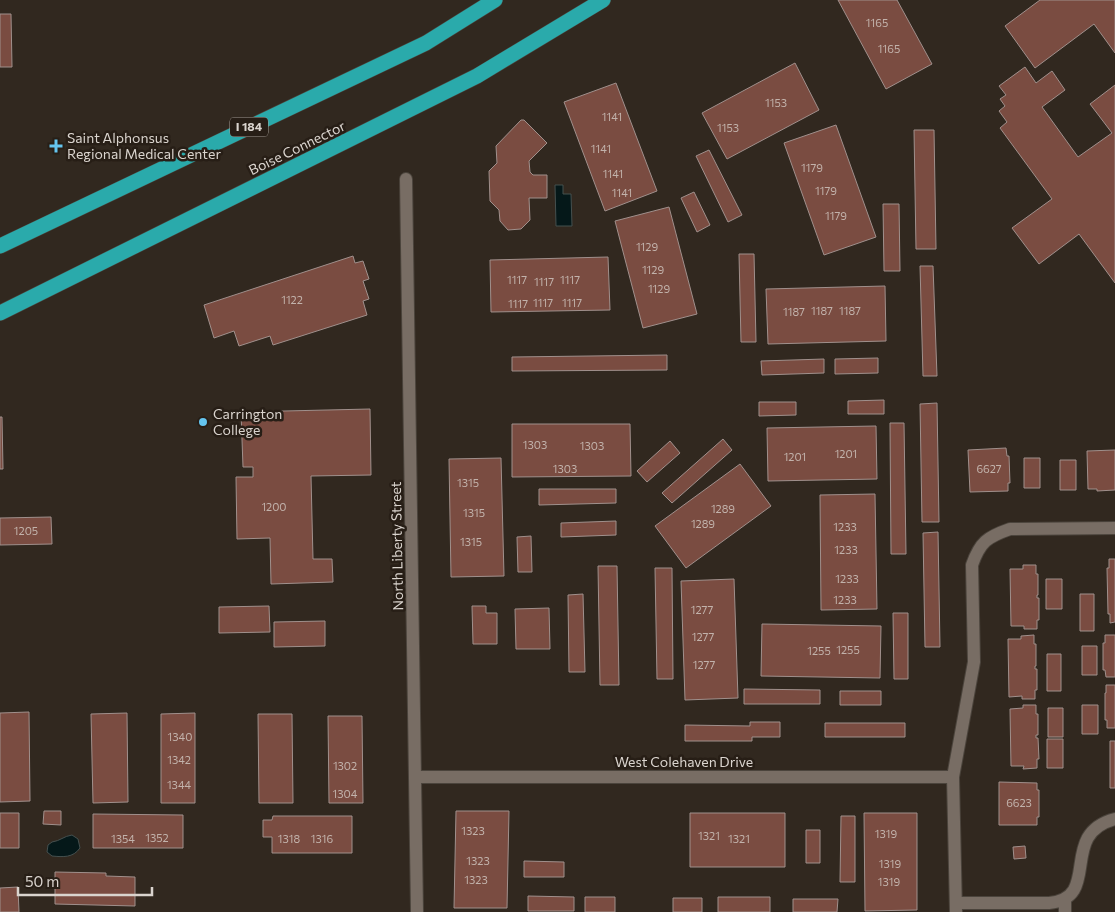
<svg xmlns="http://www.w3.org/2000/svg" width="1115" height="912" font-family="Commissioner,sans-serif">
  <rect width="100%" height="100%" fill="#31281f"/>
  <path fill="#051819" stroke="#45504f" d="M555,185H563V194H571L572,226H556Z
    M72,835L78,839L80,848C73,858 63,857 52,856L47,852L48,845L52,842C60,841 64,836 72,835Z"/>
  <path fill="#7a4c41" stroke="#a0908c" d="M838,0H897L932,64L886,89Z
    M1040,0H1115V53L1094,24L1035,68L1005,26Z
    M0,14H11L12,67H0Z
    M795,63L819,110L727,159L702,113Z
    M1025,67L1036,83L1052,71L1065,90L1042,107L1078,157L1112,133L1090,104L1115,85V283L1079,234L1039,264L1012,228L1052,199L1000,128L1007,122L999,111L1005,106L1000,99L1006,95L999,86Z
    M616,83L657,191L605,211L564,102Z
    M521,120H524L547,143L529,161L530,172L533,175H547V198H529L530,220L521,229L508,230L500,221L499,210L490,201L489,171L497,163L496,146Z
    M836,125L876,237L824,255L784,143Z
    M914,130H934L936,249H916Z
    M709,150L742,215L728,222L696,156Z
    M694,192L710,225L697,232L681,198Z
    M883,204H899L900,271H884Z
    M669,207L697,314L643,328L615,221Z
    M739,254H754L756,342H741Z
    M353,256L355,263L363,261L369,279L363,281L369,299L363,301L367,315L273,345L270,336L239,346L234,331L214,338L204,305Z
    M608,257L610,310L491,312L490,260Z
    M920,266H933L937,376H923Z
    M885,286L886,341L768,344L766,289Z
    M667,355V370L512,371V357Z
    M878,358V373L835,374V359Z
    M824,359V373L762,375L761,361Z
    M884,400V414H848V401Z
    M759,402H796V415L759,416Z
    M937,403L939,522H922L920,404Z
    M370,409L371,475L311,476L313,559H332L333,582L271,584L270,538L237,539L236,477H253V467H243L241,412Z
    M0,417H2L3,469H0Z
    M890,423H904L906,554H891Z
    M512,424H630L631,476L512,477Z
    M876,426L877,479L768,481L767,428Z
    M723,439L732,450L672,503L662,493Z
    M670,441L680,453L647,482L637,471Z
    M1006,448L1007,456H1009L1010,483H1008V491L970,492L968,450Z
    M1115,450V490L1097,491V489H1088L1087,451Z
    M501,458L504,576L451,577L449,459Z
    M1024,458H1040V488H1024Z
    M1060,460H1076V490H1060Z
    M740,464L771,506L686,568L655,526Z
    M539,489H616V503L539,505Z
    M875,494L877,609L821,610L820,495Z
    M51,517L52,544L0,545V518Z
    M616,521V535L561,537V523Z
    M938,532L940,647H925L923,533Z
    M531,536L532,572H518L517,537Z
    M1109,559H1115V622L1110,623V614H1108L1107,568H1109Z
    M1023,565H1036V574H1038V595H1037V598H1039V620H1037V629H1024V626H1011L1010,569H1023Z
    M598,566H617L619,685H600Z
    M655,568H672L673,679H657Z
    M734,579L738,698L685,700L681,581Z
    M1046,579H1062V609H1046Z
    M583,594L585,672H569L568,595Z
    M1080,594H1094V631H1080Z
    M269,606L270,632L219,633V607Z
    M472,606H486V613H497V644H473Z
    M549,608L550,649H516L515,609Z
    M893,613H908V679H894Z
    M325,621V646L274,647V622Z
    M762,624L881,626L880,678L761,676Z
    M1034,635V644H1036V666H1035V669H1037V690H1035V699H1022V696L1009,697L1008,639H1021V636Z
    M1105,635H1115V677H1106L1105,670H1103V643H1105Z
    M1082,646H1097V675H1082Z
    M1047,654H1061V691H1047Z
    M1106,685H1115V728H1107V720H1105V693H1106Z
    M744,689L820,690V704H744Z
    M840,691H881V705H840Z
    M1023,705H1036V714H1038V735H1036V738H1038L1039,759H1037V768L1023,769L1024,766H1011L1010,709L1023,708Z
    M1082,705H1098V734H1082Z
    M1048,708H1063V737H1048Z
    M29,712L30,801L0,802V713Z
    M127,713L128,802L93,803L91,714Z
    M195,713V803H161V714Z
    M258,714H292L293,803H259Z
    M328,716H362L363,803H329Z
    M750,722H780V737H752V741H685V725L750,726Z
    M825,723H905V737H825Z
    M1047,739H1063V768H1047Z
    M1110,741H1115V788H1110Z
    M999,782L1037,783V790H1039V817H1037V825H999Z
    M44,811H61V825L43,824Z
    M456,811H509L507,908H454Z
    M0,813H19V848H0Z
    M690,813H785V867H690Z
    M864,813H917V910L865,911Z
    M93,814L183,815V848H93Z
    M273,816H352V853H272V837H263V820H272Z
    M841,816H855V882H840Z
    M806,830H820V863H806Z
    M1025,846L1026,858L1014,859L1013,847Z
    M524,861L564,862V877H524Z
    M55,872L106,873V876L135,877V906L55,904Z
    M18,887L19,912H0V888Z
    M528,896L574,897V911H528Z
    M585,897H615V912H585Z
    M718,897H770V912H718Z
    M673,898H702V912H673Z
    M793,899H838L837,912H793Z"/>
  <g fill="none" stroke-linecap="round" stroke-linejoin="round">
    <g stroke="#4b443c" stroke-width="14">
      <path id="street" d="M406,179L417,912
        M415,777H953
        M1065,899V912
        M956,903H1049C1103,898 1057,834 1115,819
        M956,912L953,777L974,662L972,565C980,542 987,537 1010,529L1115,528"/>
    </g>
    <g stroke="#4b443c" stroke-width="16">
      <path id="highway" d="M0,246L426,43L495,0
        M0,313L477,76L603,0"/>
    </g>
    <use href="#street" stroke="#786d64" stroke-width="12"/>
    <use href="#highway" stroke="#2aaaab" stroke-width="15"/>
  </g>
  <g fill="#65c5ef" stroke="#271e16" stroke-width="2">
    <path d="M53.5 138.5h5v5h5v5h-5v5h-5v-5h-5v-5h5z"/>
    <circle cx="203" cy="422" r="5"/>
  </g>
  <g text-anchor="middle" stroke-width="5" stroke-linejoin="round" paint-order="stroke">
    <g font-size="11" fill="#c2b2ab">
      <text x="877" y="27">1165</text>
      <text x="889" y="53">1165</text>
      <text x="776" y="107">1153</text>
      <text x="612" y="121">1141</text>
      <text x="728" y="132">1153</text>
      <text x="601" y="153">1141</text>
      <text x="812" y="172">1179</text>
      <text x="613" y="178">1141</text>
      <text x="826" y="195">1179</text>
      <text x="622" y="197">1141</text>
      <text x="836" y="220">1179</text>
      <text x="647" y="251">1129</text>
      <text x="653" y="274">1129</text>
      <text x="517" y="284">1117</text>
      <text x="570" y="284">1117</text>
      <text x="544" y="286">1117</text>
      <text x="659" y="293">1129</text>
      <text x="292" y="304">1122</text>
      <text x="543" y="307">1117</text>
      <text x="572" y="307">1117</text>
      <text x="518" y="308">1117</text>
      <text x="822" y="315">1187</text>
      <text x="850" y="315">1187</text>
      <text x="794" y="316">1187</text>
      <text x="535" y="449">1303</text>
      <text x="592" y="450">1303</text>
      <text x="846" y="458">1201</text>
      <text x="795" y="461">1201</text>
      <text x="565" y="473">1303</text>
      <text x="989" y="473">6627</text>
      <text x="468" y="487">1315</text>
      <text x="274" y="511">1200</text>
      <text x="723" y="513">1289</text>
      <text x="474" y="517">1315</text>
      <text x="703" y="528">1289</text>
      <text x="845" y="531">1233</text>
      <text x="26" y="535">1205</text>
      <text x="471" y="546">1315</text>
      <text x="846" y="554">1233</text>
      <text x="847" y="583">1233</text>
      <text x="845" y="604">1233</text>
      <text x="702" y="614">1277</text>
      <text x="703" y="641">1277</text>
      <text x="848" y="654">1255</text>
      <text x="819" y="655">1255</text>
      <text x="704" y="669">1277</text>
      <text x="180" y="741">1340</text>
      <text x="179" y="764">1342</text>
      <text x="345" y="770">1302</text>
      <text x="179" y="789">1344</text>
      <text x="345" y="798">1304</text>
      <text x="1019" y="807">6623</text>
      <text x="473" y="835">1323</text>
      <text x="886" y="838">1319</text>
      <text x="709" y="840">1321</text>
      <text x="157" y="842">1352</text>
      <text x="123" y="843">1354</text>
      <text x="289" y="843">1318</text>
      <text x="322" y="843">1316</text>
      <text x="739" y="843">1321</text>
      <text x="478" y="865">1323</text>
      <text x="890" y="868">1319</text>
      <text x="476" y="884">1323</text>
      <text x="889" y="886">1319</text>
    </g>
    <rect fill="#271e16" stroke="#a49d97" stroke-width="1" x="230" y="117.5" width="38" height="19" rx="4"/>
    <g font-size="12" font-weight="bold" fill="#dad4ce">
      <text x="249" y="131">I 184</text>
    </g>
    <g font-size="14" fill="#dad4ce" stroke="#271e16" text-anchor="start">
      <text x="67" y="143">Saint Alphonsus<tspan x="67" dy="16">Regional Medical Center</tspan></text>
      <text x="213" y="419">Carrington<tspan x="213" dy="16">College</tspan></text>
    </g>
    <g font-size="14" fill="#dad4ce" stroke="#271e16">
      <text transform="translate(297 148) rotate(-26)" y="5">Boise Connector</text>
      <text transform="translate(397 546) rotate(-91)" y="5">North Liberty Street</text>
      <text x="684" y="767">West Colehaven Drive</text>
    </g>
  </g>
  <path d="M18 887v8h134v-8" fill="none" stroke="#dad4ce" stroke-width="2.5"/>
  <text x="25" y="887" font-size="15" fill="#dad4ce" stroke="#271e16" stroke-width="4" paint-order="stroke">50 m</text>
</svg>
